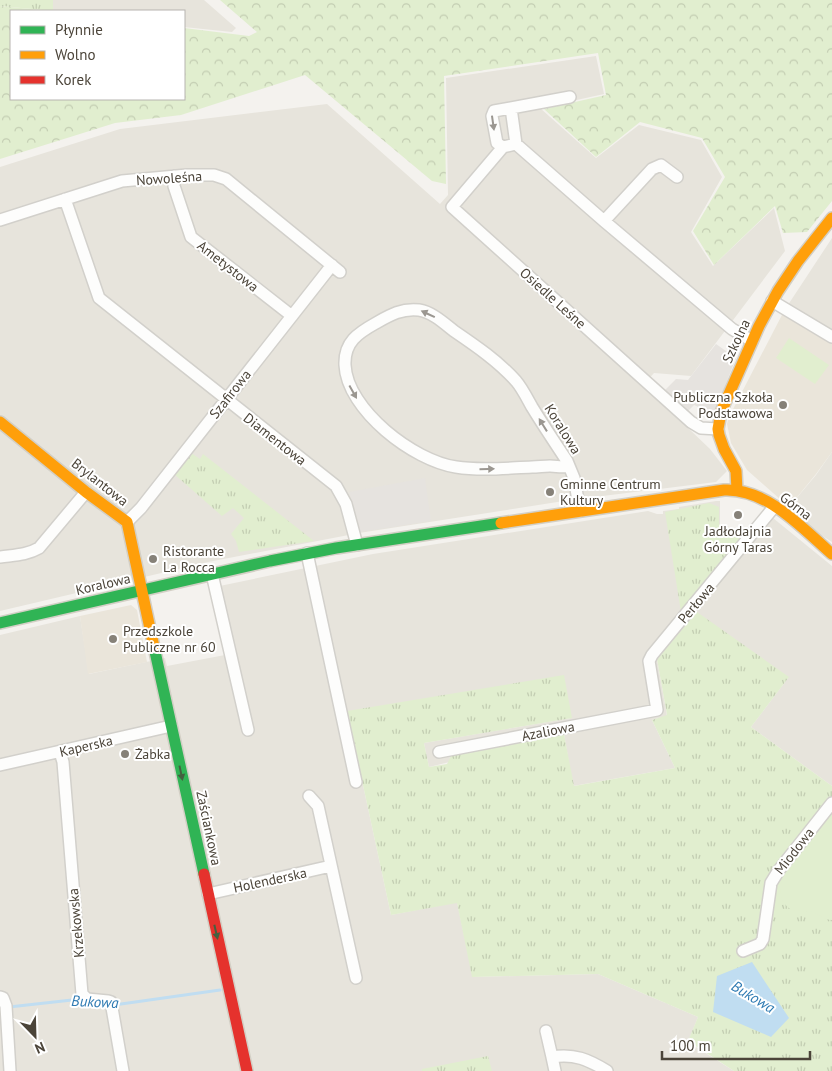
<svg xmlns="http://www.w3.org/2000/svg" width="832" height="1071" font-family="'PT Sans',sans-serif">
  <defs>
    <pattern id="grass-tufts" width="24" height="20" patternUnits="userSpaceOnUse" patternTransform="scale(1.25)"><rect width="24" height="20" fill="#e1eecf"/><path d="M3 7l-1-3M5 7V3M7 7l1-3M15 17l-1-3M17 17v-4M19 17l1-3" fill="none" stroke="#c3cdb2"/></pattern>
    <pattern id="forest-crowns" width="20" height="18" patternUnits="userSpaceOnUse" patternTransform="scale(1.25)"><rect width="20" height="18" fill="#e1eecf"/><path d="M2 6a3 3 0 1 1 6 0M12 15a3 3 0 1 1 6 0" fill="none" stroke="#c3cdb2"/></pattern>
  </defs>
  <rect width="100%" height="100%" fill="#f4f2ee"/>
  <path fill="#e7e4dc" d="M53,0H204L236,28L232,32L184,27V11H53Z
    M596,56L604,94L540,108L596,158L639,125L701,140L722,177L691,232L713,266L774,208L785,251L691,376L654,373L643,385L710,449L727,471L716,482L570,500L359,533L208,562L0,611V167L120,129L327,104L440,204L448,195L446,78Z
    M832,238V341L784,311Z
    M832,452V542L821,535L789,507L816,475Z
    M716,501H720V524L748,533L761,535L773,518L832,566V786L751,727L788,678L657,659L667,716L652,720L675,768L573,786L564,734L429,767L424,743L571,718L347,711L391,915L457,902L473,977L598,974L698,1017L688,1042L734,1071H0V635L80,616L89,674L165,658L167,666L225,655L210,588L373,554L648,511L657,514H663V511L679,509V507Z"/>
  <path fill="#eae5da" d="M784,311L832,341V452L816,474L789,507L747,470L731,443L727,424L729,417Z
    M131,605L137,610L147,662L88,674L80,616Z"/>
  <path fill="url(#grass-tufts)" d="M0,0H53V11L0,6Z
    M191,453L200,459L203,454L314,541L239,552L236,541L231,534L244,518L233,508L222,516L174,474Z
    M709,503L719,507V524L747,534L681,612L665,512Z
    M697,612L789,677L751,727L832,786V1071H734L688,1041L698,1017L598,974L472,977L457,903L391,915L347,711L564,675L572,718L424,743L429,767L447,764L452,754L564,734L574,786L675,768L652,720L667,715L657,659Z
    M488,1056L492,1071H422V1069Z"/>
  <path fill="url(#forest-crowns)" d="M220,0H832V201L807,232L783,233L775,206L714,265L693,231L725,177L702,138L640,122L596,157L544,109L606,95L598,53L444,76L446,184L432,181L305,75L181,115L115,123L0,159V6L52,11H11V99H184V28L249,36L257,32Z"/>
  <path fill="#e1eecf" d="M789,338L829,365L815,384L776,358Z
    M832,813V920C825,920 821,915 815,913C807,910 794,912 789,908C759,885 816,830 832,813Z"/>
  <path fill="#e6e3df" d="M716,344L736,358L714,414L694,405L688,411L665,390L676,379L688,380Z
    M425,478L431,521L360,532L349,492Z"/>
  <path fill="#c0ddf1" d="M752,962L789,1018L771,1037L713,1012L717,976Z"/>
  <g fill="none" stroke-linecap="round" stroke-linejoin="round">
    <path stroke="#c0ddf1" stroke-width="3" d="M114,1005L220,990
      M0,1008L72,1000L83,1001"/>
    <g stroke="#d2d0cb" stroke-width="14">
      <path id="street" d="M511,108L570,97
        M516,144L503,147L497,143L492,116L494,111L511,108L516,144L604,221L732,329L752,341
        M503,147L452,207L691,422L701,428L718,429
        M174,176V186L191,237L292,316
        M65,199L99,298L336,486L346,504L357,545
        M0,220L122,181L187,175H214L226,179L340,272
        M604,221L652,169L661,165L677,177
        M772,301L832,337
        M569,466C562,468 557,466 550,466C544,466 538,467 532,467C507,468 481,471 456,467C414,461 347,410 345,365C344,342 358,333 376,323C390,315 402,308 419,310C432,312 444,323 454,331C476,346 498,361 516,381C522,388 527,398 532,407C543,425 555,443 567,461L574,478L580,511
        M127,522L141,508L332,265
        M307,553L356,782
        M0,557C14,555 27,555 39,548L86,492
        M212,574L248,730
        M60,752L63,762L82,994L87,999L108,1001L111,1002L123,1071
        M439,752L657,710L649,661L652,655L774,507
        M0,765L171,726
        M309,796L318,806L356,978
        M208,894L331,866
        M743,951L760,944L763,939L771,883L779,870L832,803
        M0,997L3,998L6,1006L10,1071
        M546,1031L552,1057
        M555,1071L552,1057C574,1053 589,1060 607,1071"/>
    </g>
    <g stroke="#d3cfc5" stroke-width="14">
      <path id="fast" d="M0,623L270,561L336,548L501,523
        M154,647L204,874"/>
    </g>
    <g stroke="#d3cfc5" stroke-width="14">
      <path id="slow" d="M0,422L86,492L127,522L154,647
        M737,490L736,471L724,449L719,435L718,429L721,412L759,326L778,291L798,261L832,218
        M501,523L724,490C767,488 802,528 832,554"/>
    </g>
    <g stroke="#d3cfc5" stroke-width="14">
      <path id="jam" d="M204,874L247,1071"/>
    </g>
    <use href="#street" stroke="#fdfdfc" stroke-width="11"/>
    <use href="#fast" stroke="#30b455" stroke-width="11"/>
    <use href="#slow" stroke="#ff9f0a" stroke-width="11"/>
    <use href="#jam" stroke="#e5322d" stroke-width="11"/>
  </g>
  <defs><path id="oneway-solid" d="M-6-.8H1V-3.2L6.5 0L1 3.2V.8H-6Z" transform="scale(1.25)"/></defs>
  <g fill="#9b9791">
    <use href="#oneway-solid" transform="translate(493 123) rotate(82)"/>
    <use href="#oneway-solid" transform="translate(428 314) rotate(-155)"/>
    <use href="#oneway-solid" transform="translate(353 392) rotate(61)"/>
    <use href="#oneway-solid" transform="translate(543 425) rotate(-122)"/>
    <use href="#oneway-solid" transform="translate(487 469) rotate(-2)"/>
  </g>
  <g fill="#446040">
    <use href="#oneway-solid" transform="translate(181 773) rotate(78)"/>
    <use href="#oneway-solid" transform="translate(216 932) rotate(77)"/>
  </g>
  <g fill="#868178" stroke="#fff" stroke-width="2">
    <circle cx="783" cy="405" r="5"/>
    <circle cx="550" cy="492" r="5"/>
    <circle cx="738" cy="515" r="5"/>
    <circle cx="153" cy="559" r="5"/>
    <circle cx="113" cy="639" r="5"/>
    <circle cx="125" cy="754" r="5"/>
  </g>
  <g text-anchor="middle" stroke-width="4" stroke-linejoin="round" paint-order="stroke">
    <g font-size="14" fill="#4b4439" stroke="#fff">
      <text transform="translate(169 178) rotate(-4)" y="5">Nowoleśna</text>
      <text transform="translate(228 266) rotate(38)" y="5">Ametystowa</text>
      <text transform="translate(553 298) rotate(42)" y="5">Osiedle Leśne</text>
      <text transform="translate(736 341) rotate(-65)" y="5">Szkolna</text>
      <text transform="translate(230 394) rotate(-52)" y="5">Szafirowa</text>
      <text transform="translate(563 429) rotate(58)" y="5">Koralowa</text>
      <text transform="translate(275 439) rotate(38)" y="5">Diamentowa</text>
      <text transform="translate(100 482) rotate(38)" y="5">Brylantowa</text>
      <text transform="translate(796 506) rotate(37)" y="5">Górna</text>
      <text transform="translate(103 584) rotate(-13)" y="5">Koralowa</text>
      <text transform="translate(696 603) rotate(-50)" y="5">Perłowa</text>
      <text transform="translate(548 731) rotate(-11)" y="5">Azaliowa</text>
      <text transform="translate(86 746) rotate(-13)" y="5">Kaperska</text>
      <text transform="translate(209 828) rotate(78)" y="5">Zaściankowa</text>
      <text transform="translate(794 851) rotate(-52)" y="5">Miodowa</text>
      <text transform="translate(270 880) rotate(-12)" y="5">Holenderska</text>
      <text transform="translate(76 923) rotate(-95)" y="5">Krzekowska</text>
    </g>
    <g font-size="14" fill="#4b4439" stroke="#fff" text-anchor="start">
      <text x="773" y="402" text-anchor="end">Publiczna Szkoła<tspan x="773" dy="16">Podstawowa</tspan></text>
      <text x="560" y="489">Gminne Centrum<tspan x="560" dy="16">Kultury</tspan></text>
      <text x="738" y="536" text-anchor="middle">Jadłodajnia<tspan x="738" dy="16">Górny Taras</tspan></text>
      <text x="163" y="556">Ristorante<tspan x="163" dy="16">La Rocca</tspan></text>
      <text x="123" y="636">Przedszkole<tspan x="123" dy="16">Publiczne nr 60</tspan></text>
      <text x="135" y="759">Żabka</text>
    </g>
    <g font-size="15" font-style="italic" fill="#2e7ab2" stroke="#fff">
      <text transform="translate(753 997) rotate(31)" y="5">Bukowa</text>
      <text transform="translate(95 1002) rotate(3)" y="5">Bukowa</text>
    </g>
  </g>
  <rect x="10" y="10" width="175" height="90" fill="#ffffff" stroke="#b7b4b0"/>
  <rect x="20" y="26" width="25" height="8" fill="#30b455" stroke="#b7b4b0"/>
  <text x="55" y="35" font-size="15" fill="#4b4439">Płynnie</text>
  <rect x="20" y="51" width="25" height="8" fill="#ff9f0a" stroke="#b7b4b0"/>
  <text x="55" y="60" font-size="15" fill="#4b4439">Wolno</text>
  <rect x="20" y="76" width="25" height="8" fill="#e5322d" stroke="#b7b4b0"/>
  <text x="55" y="85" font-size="15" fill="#4b4439">Korek</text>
  <g transform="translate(35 1036) rotate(157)" stroke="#ffffff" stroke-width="4" paint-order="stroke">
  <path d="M0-4L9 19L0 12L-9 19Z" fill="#4b4439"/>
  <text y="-8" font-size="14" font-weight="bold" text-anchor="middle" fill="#4b4439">N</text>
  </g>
  <path d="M662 1051v8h148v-8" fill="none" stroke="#4b4439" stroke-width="2.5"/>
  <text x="670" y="1051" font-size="15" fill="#4b4439" stroke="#ffffff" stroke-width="4" paint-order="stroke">100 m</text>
</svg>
